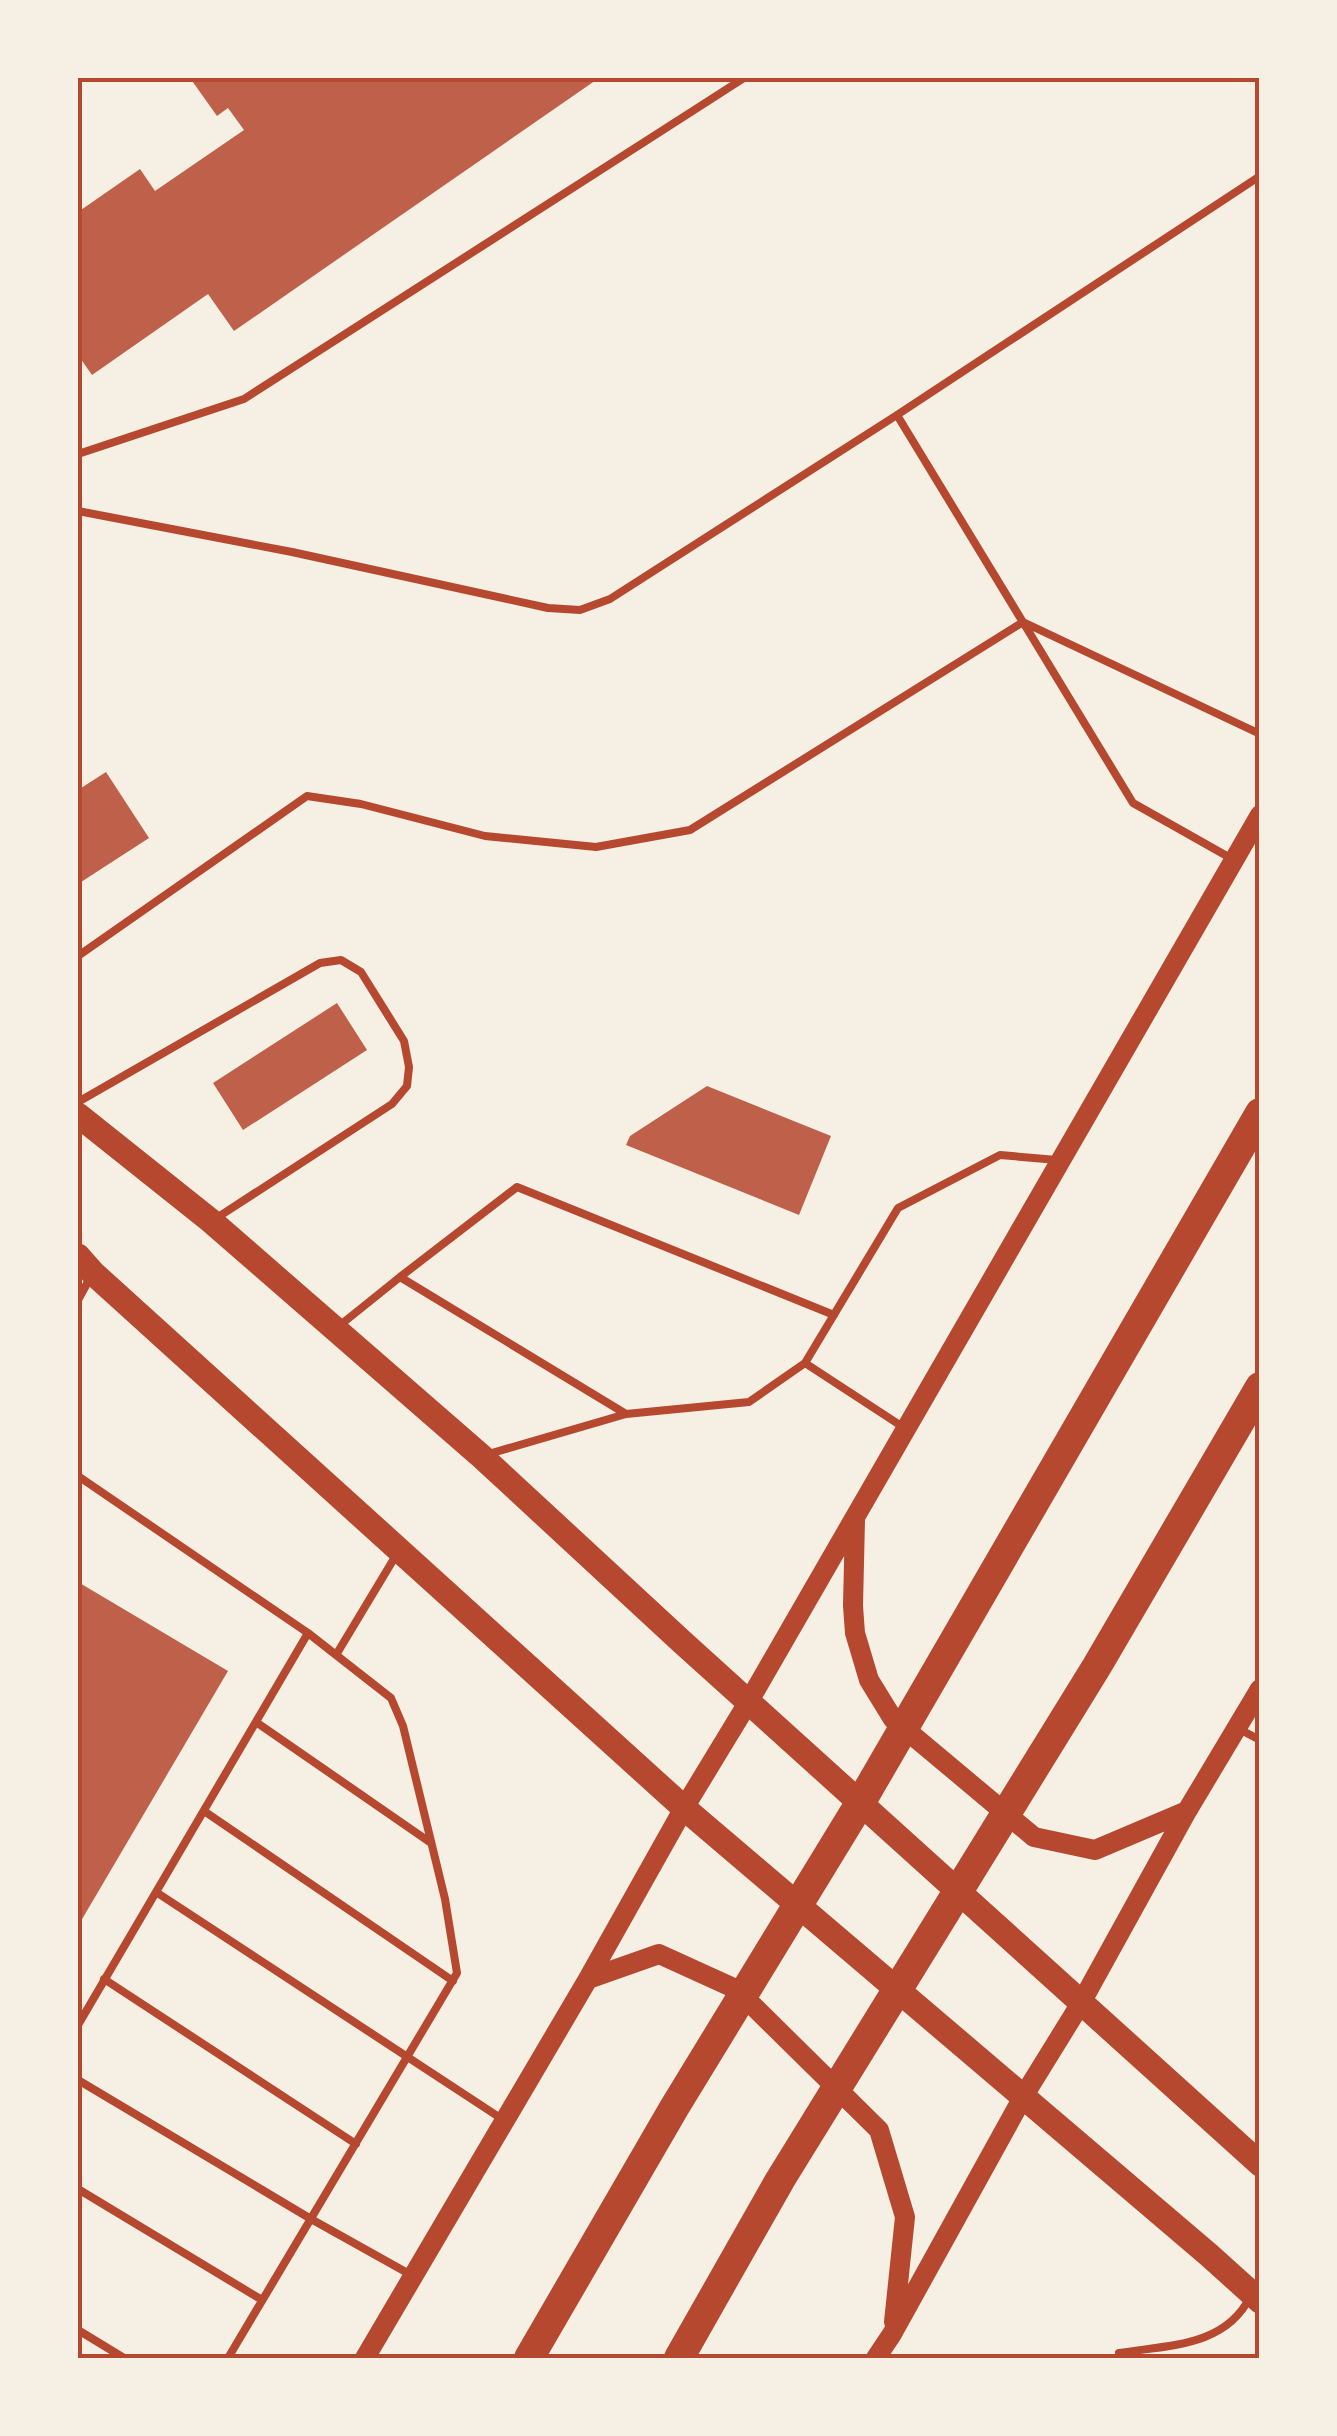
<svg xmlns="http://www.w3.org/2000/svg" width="1337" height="2436" font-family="'Fira Sans Condensed',sans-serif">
  <rect width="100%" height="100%" fill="#f6efe4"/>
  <path fill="#bf614a" d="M190,78H599L234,331L208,294L92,375L78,355V212L140,169L155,191L244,130L228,108L217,116Z
    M106,772L149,838L78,884V790Z
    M337,1003L367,1050L243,1130L213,1083Z
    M707,1086L831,1136L799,1215L626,1145L630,1136Z
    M78,1582L228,1671L78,1926Z"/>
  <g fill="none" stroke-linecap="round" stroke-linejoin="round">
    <path stroke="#b5482f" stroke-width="8" d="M897,415L1133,803L1234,860
      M78,454L244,399L744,78
      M78,511L292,552L548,608L580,610L610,599L897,415L1260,176
      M78,956L307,796L361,804L485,836L596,847L690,830L1023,622L1260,734
      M78,1102L320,963L341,960L361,972L404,1041L409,1067L407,1086L392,1104L215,1219
      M400,1277L517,1187L834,1315
      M78,1300L90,1278
      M339,1326L400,1277L626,1414
      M805,1363L906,1429
      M485,1455L626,1414L749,1402L805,1363L898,1208L1000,1155L1057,1160
      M78,1476L308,1633L391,1698L403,1726L445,1899L457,1973L228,2358
      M336,1655L398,1552
      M256,1722L431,1843
      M1237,1728L1260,1740
      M204,1811L453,1981
      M156,1892L502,2119
      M104,1979L356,2144
      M78,2025L308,1633
      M78,2080L311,2219L413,2276
      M78,2189L262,2300
      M78,2330L124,2358
      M1120,2358L1119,2353C1168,2345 1225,2347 1250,2297"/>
    <path stroke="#b5482f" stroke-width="20" d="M855,1520L853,1606L855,1633L869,1680L893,1719L1034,1837L1095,1850L1187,1811
      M588,1979L659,1954L736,1989L879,2130L905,2217L894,2322
      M365,2358L588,1979L684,1808L749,1701L1260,815
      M876,2358L892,2334L1023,2097L1081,2003L1187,1811L1260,1689"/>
    <path stroke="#b5482f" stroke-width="25" d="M78,1115L211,1221L481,1456L681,1641L1260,2164
      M78,1256L93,1273L684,1808L1209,2255L1260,2301"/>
    <path stroke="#b5482f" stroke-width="30" d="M529,2358L674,2108L862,1800L1260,1113
      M679,2358L780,2180L1097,1666L1260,1387"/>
  </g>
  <rect width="1337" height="2436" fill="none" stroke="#f6efe4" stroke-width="160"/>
  <rect x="80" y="80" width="1177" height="2276" fill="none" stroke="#b5482f" stroke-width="4"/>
</svg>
